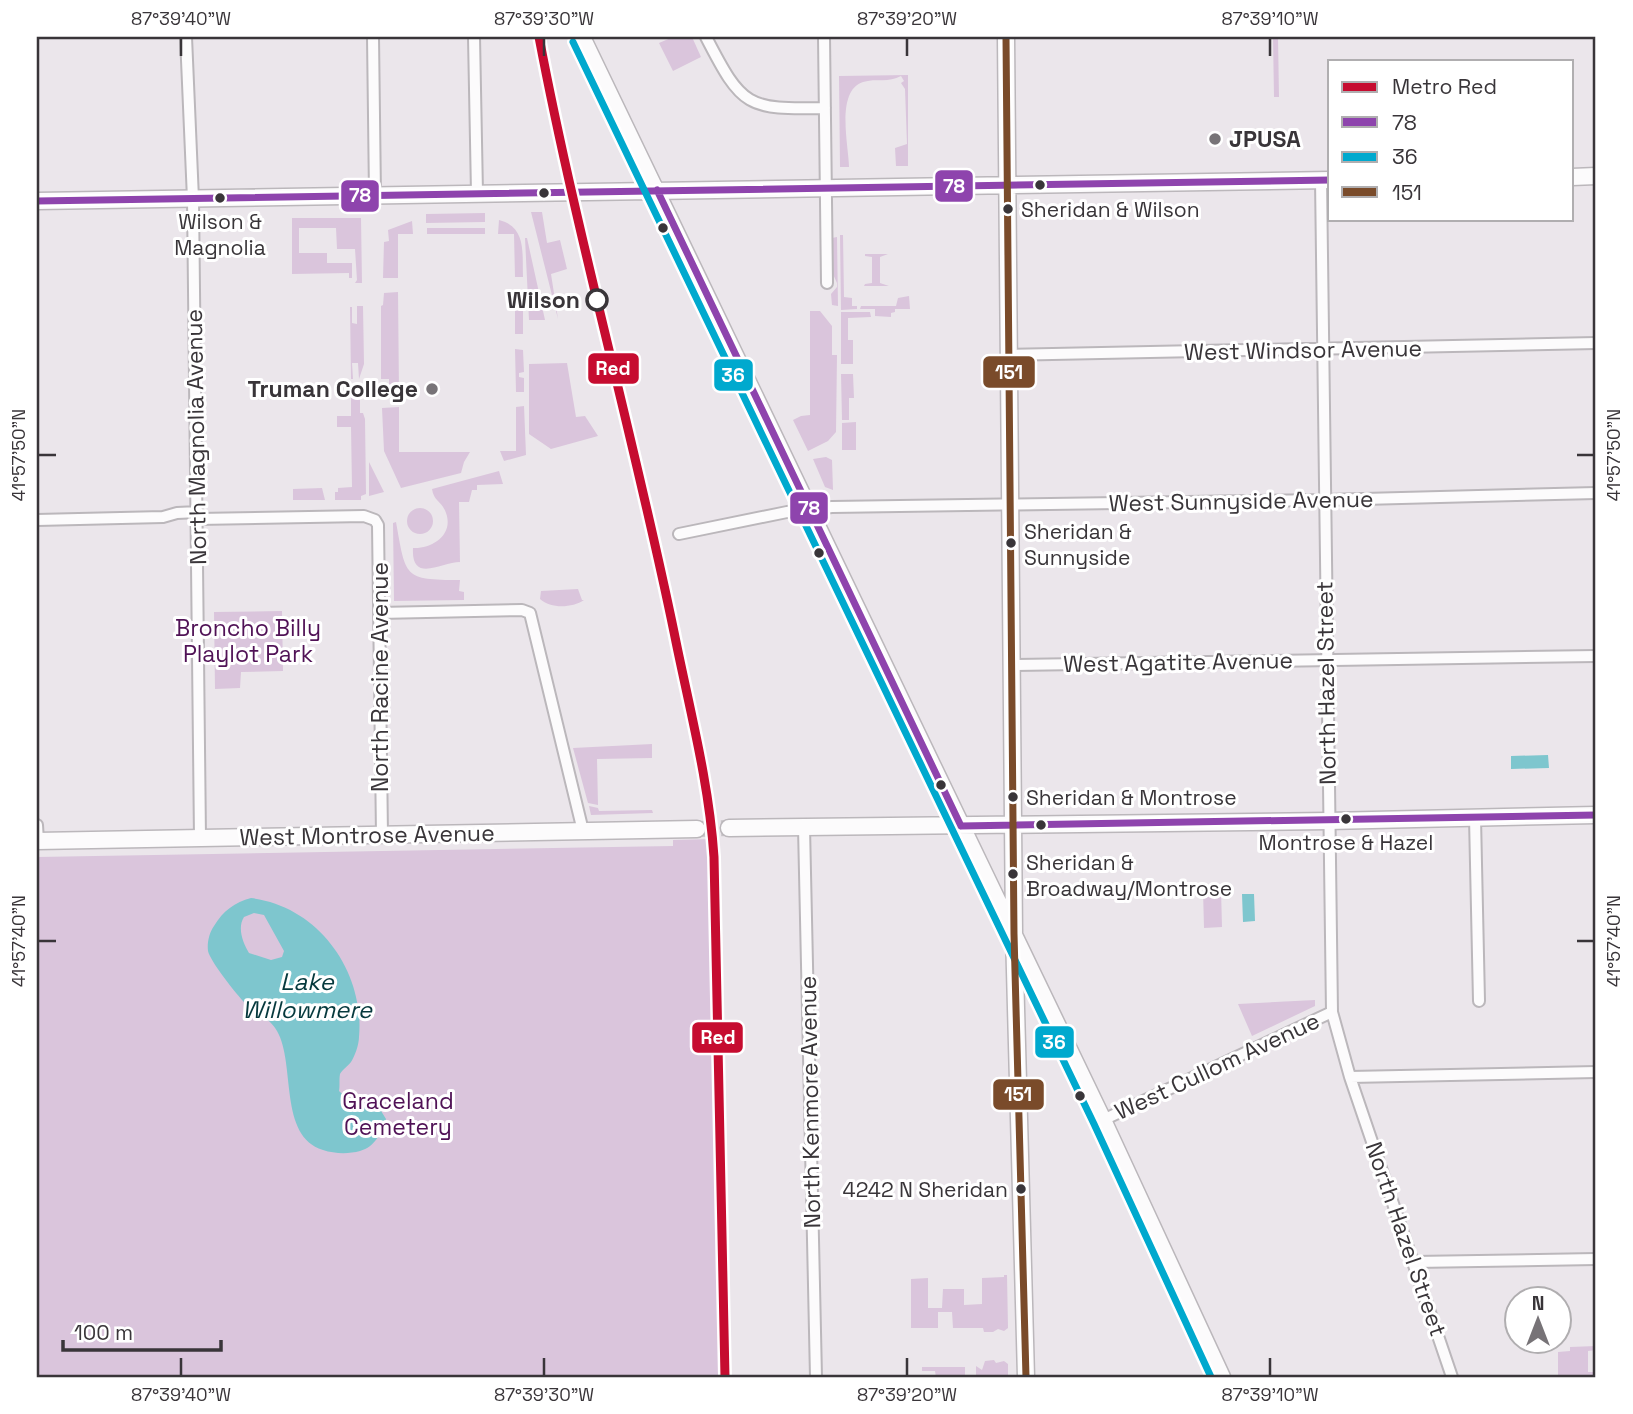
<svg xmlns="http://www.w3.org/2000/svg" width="1633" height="1414" font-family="'Space Grotesk',sans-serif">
  <rect width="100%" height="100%" fill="#ebe6eb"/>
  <path fill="#dac5dc" d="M673,37H692L701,57L673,71L659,43Z
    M1273,37H1278L1279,97H1274Z
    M908,75V166H896L895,148L907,144L905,89L901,83L904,81L901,76C889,83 876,78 863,82C835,91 849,147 849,167H840L839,76Z
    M531,212H542L547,243L560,240L567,269L551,274L558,319Z
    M485,213V222L426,223V214Z
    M292,218H361L362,283H355L357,280L355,249H337L336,228H299V253H327V263H352V278H349V273L292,274Z
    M499,220C527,227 522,254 523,277H515L514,234H498Z
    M412,221L413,234H398V278H383L384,242L389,241L388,230Z
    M427,228H485V234H427Z
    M840,235H843L844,297L852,298V306H857V309L841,310Z
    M837,237L838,306L832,305L831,294L837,287V283L832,272V238Z
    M525,238H527L545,320H529Z
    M865,254H888L880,257V283L889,286H864L865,284L872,283V257L865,256Z
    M398,292L399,393H389V379H381V306L383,305L384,293Z
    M515,292H523V301H519V307L523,308V334H515Z
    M909,296L910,309H895V312L891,313V317L875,316V309H860L861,306H896L898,298Z
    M357,306H363L364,364L359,379L358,363H352L353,379H351L350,307H352V323L357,324Z
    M810,311H820L832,326V355H837L836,432L828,441L808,451L793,420L801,416L810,415Z
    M841,312H870L871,317L848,318V340H853V364H841Z
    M515,349L523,350L524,372L519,373V377L524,378V392H516Z
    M567,363L576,417L585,416L598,436L551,449L529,434V364Z
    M841,374H853L854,398H849V420H842Z
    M351,397H360V413H363L365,419L366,494L361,496V500H335V492H338V488L352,487L351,427H337V416H351Z
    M524,406L526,455L504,461L500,451H516V407Z
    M399,407V452H470L464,462L461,473L401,488L384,451L382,408Z
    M856,422V450H842V423Z
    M826,457L832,460L833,490L825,487L813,459Z
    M369,462L384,492L369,496Z
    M499,471L503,484L477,485V490H472L469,502H459L460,562C442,562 411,584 413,548C432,549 454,535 446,513C442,501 434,502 432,489Z
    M322,488L325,500H293V489Z
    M407 521a13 13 0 1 1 26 0a13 13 0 1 1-26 0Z
    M396,522C406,577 403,580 460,580L459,591L464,592V600L394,601L393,523Z
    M578,589L582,600H584C572,608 551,609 540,599L541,591Z
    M282,611L283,671L241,672L240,688L215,689L214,612Z
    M652,744V758L597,759L598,805L588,803L573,748Z
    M589,806L598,808L599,811L652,810L653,813L591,815Z
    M713,839L717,853L728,1377H37V857L673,846V840Z
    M1221,889L1222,927L1204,928L1203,890Z
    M1315,1000V1006L1252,1036L1238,1004Z
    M1004,1275H1007L1008,1328L1004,1331L998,1329L993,1332H984L983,1328H953L952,1312H938V1328H911V1279L928,1278V1308H942L943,1289H964V1305L982,1304V1278L1004,1277Z
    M1596,1346V1350L1588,1351V1372H1594L1596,1377H1558V1352L1570,1351V1347Z
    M994,1360L996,1363L1004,1361L1008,1364V1377H976V1366L982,1370L985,1361Z
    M922,1367H965V1377H936L935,1371H922Z"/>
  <path fill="#7ec6ce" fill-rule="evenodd" d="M1548,755L1549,768L1511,769V756Z
    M1242,894H1254L1255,921L1243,922Z
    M251,898C318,906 365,971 359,1037C359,1044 355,1056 351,1062C348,1066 342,1070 340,1074C339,1079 340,1086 339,1091L351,1102L378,1106L386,1119C382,1132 375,1147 360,1151C349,1154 335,1154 323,1150C278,1136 296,1064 277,1031C269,1017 256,1014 245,1003C237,995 210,961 208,951C207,943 209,933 214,926C223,911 235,902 251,898ZM254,913L264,915L284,951L282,957L271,960L249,953C243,943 237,928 244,917Z"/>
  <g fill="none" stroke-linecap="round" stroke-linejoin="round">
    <path stroke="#c7c3c7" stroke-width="16" stroke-dasharray="16 8" stroke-linecap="butt" d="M697,829L729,828"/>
    <g stroke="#bbb7bb" stroke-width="14">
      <path id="street" d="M186,37L193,199L200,838
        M373,37L375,195
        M474,37L477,193
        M706,37C742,107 747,110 825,108
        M824,37L827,283
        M1321,180L1332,1012L1350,1077L1452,1377
        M1009,355L1596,343
        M198,519L364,516L375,520L378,525L382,835
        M37,520L163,517L177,513L198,512
        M679,534L787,512L832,507L1325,500L1596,493
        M379,613L522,610L530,613L583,831
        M1011,665L1596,656
        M1475,818L1479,1001
        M37,825L38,841
        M804,827L816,1377
        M1350,1077L1596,1072
        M1103,1120L1332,1012
        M1415,1262L1596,1259"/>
    </g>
    <g stroke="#bbb7bb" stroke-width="19">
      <path id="secondary" d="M582,37L1103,1120L1222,1377
        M1006,37L1014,934L1026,1377
        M1572,177L1596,176
        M37,201L1330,180
        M729,828L1328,821L1596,815
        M37,841L697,829"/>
    </g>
    <use href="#street" stroke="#fcfbfc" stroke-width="10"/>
    <use href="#secondary" stroke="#fcfbfc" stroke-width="16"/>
    <g stroke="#fff" stroke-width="12">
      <path id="bus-1" d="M657,190L961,826
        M37,201L1330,180
        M961,826L1596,815"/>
    </g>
    <g stroke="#fff" stroke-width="12">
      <path id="bus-2" d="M573,42L1094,1124L1211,1377"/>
    </g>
    <g stroke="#fff" stroke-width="12">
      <path id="bus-3" d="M1006,37L1014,934L1026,1377"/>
    </g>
    <use href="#bus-1" stroke="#8e44ad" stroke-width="7"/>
    <use href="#bus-2" stroke="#00a9ce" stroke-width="7"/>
    <use href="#bus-3" stroke="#7a4b2a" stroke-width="7"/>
    <g stroke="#fff" stroke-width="14">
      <path id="metro-1" d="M539,37C577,237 633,433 674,632C689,707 709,781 714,857L725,1377"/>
    </g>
    <use href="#metro-1" stroke="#c60c30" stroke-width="9"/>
  </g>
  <path fill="none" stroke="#393539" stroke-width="2.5" d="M181,38V56M544,38V56M907,38V56M1270,38V56M38,455H56M1577,455H1594M38,941H56M1577,941H1594M181,1358V1376M544,1358V1376M907,1358V1376M1270,1358V1376"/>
  <g fill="#777377" stroke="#fff" stroke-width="2.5">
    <circle cx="1215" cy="139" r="7"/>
    <circle cx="432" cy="389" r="7"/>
  </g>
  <g fill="#393539" stroke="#fff" stroke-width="2.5">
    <circle cx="1040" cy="185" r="6"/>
    <circle cx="544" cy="193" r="6"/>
    <circle cx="220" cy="198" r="6"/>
    <circle cx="1008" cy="209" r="6"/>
    <circle cx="663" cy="228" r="6"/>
    <circle cx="1011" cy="543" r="6"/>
    <circle cx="819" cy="553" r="6"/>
    <circle cx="941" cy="785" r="6"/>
    <circle cx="1013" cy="797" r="6"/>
    <circle cx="1346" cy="819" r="6"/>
    <circle cx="1041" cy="825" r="6"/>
    <circle cx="1013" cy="874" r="6"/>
    <circle cx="1080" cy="1096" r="6"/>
    <circle cx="1021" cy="1189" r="6"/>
  </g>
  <circle fill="#fff" stroke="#393539" stroke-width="3.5" cx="597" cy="300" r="10"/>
  <g text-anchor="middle" stroke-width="6" stroke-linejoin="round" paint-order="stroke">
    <g font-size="21" fill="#393539" stroke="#fff" text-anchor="start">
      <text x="1021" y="217">Sheridan &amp; Wilson</text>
      <text x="220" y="229" text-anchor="middle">Wilson &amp;<tspan x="220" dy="26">Magnolia</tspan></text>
      <text x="1024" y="539">Sheridan &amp;<tspan x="1024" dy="26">Sunnyside</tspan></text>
      <text x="1026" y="805">Sheridan &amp; Montrose</text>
      <text x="1346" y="850" text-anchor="middle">Montrose &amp; Hazel</text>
      <text x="1026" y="870">Sheridan &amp;<tspan x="1026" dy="26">Broadway/Montrose</tspan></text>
      <text x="1008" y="1197" text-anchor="end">4242 N Sheridan</text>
    </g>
    <g font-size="23" font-weight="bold" fill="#393539" stroke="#fff" text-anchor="start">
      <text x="1229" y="147">JPUSA</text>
      <text x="418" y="397" text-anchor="end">Truman College</text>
    </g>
    <g font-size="23" font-weight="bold" fill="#393539" stroke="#fff" text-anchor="end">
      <text x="580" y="308">Wilson</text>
    </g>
    <g font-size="23" fill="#393539" stroke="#fff">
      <text transform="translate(1303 350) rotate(-1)" y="8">West Windsor Avenue</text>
      <text transform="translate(196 437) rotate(-91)" y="8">North Magnolia Avenue</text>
      <text transform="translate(1241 501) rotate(-1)" y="8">West Sunnyside Avenue</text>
      <text transform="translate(1178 662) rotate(-1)" y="8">West Agatite Avenue</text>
      <text transform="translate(380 677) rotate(-90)" y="8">North Racine Avenue</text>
      <text transform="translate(1326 683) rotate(-91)" y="8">North Hazel Street</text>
      <text transform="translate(367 835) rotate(-1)" y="8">West Montrose Avenue</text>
      <text transform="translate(1217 1066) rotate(-25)" y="8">West Cullom Avenue</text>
      <text transform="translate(810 1102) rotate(-91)" y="8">North Kenmore Avenue</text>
      <text transform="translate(1406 1239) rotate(71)" y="8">North Hazel Street</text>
    </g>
    <g font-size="23" fill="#501256" stroke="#fff">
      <text x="248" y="636">Broncho Billy<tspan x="248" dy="26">Playlot Park</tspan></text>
      <text x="398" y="1109">Graceland<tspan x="398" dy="26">Cemetery</tspan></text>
    </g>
    <g font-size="24" font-style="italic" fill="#06393d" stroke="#fff">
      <text x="307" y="990">Lake<tspan x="307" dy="28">Willowmere</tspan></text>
    </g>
  </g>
  <g stroke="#fff" stroke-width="2.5">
    <rect x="934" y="169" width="40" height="34" rx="7" fill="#8e44ad"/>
    <rect x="340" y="179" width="40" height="34" rx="7" fill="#8e44ad"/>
    <rect x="587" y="352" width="53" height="33" rx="7" fill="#c60c30"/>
    <rect x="982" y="355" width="54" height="34" rx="7" fill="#7a4b2a"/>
    <rect x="713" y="358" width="41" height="34" rx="7" fill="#00a9ce"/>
    <rect x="789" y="491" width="40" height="34" rx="7" fill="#8e44ad"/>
    <rect x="691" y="1021" width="53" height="33" rx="7" fill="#c60c30"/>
    <rect x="1034" y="1025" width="41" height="34" rx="7" fill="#00a9ce"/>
    <rect x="992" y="1078" width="53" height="33" rx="7" fill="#7a4b2a"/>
  </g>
  <g font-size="19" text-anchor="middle" font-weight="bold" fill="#fff">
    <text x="954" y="193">78</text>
    <text x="360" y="202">78</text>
    <text x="613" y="375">Red</text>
    <text x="1009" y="379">151</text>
    <text x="733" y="382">36</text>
    <text x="809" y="515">78</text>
    <text x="718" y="1044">Red</text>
    <text x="1054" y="1049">36</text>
    <text x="1018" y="1101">151</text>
  </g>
  <rect width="1633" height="1414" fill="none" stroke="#ffffff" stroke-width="77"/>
  <rect x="1328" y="60" width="245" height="161" fill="#ffffff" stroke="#b0aeb0" stroke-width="2"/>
  <rect x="1342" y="82" width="35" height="10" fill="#c60c30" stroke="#b0aeb0" stroke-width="2"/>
  <text x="1392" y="94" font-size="21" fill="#393539">Metro Red</text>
  <rect x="1342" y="117" width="35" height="10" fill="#8e44ad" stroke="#b0aeb0" stroke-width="2"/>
  <text x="1392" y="130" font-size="21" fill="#393539">78</text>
  <rect x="1342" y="152" width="35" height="10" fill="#00a9ce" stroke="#b0aeb0" stroke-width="2"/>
  <text x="1392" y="164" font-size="21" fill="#393539">36</text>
  <rect x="1342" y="187" width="35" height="10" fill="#7a4b2a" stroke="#b0aeb0" stroke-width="2"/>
  <text x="1392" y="200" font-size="21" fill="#393539">151</text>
  <g transform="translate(1538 1320)"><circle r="33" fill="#ffffff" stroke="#b0aeb0" stroke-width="2"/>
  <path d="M0-5L12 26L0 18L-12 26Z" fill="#777377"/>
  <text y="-10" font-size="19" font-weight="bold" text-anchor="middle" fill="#393539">N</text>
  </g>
  <path d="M63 1340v10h158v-10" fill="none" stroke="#393539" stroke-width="3.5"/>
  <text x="74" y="1340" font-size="21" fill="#393539" stroke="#ffffff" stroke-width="5" paint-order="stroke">100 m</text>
  <rect x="38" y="38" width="1556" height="1338" fill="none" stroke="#393539" stroke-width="2.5"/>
  <g font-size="18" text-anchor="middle" fill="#393539">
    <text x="181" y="25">87°39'40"W</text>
    <text x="544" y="25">87°39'30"W</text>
    <text x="907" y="25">87°39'20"W</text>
    <text x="1270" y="25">87°39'10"W</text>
    <text transform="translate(19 455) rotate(-90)" y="6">41°57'50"N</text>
    <text transform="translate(1614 455) rotate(-90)" y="6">41°57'50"N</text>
    <text transform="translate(19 941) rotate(-90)" y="6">41°57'40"N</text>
    <text transform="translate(1614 941) rotate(-90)" y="6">41°57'40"N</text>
    <text x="181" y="1401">87°39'40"W</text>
    <text x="544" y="1401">87°39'30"W</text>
    <text x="907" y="1401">87°39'20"W</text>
    <text x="1270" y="1401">87°39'10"W</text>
  </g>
</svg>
